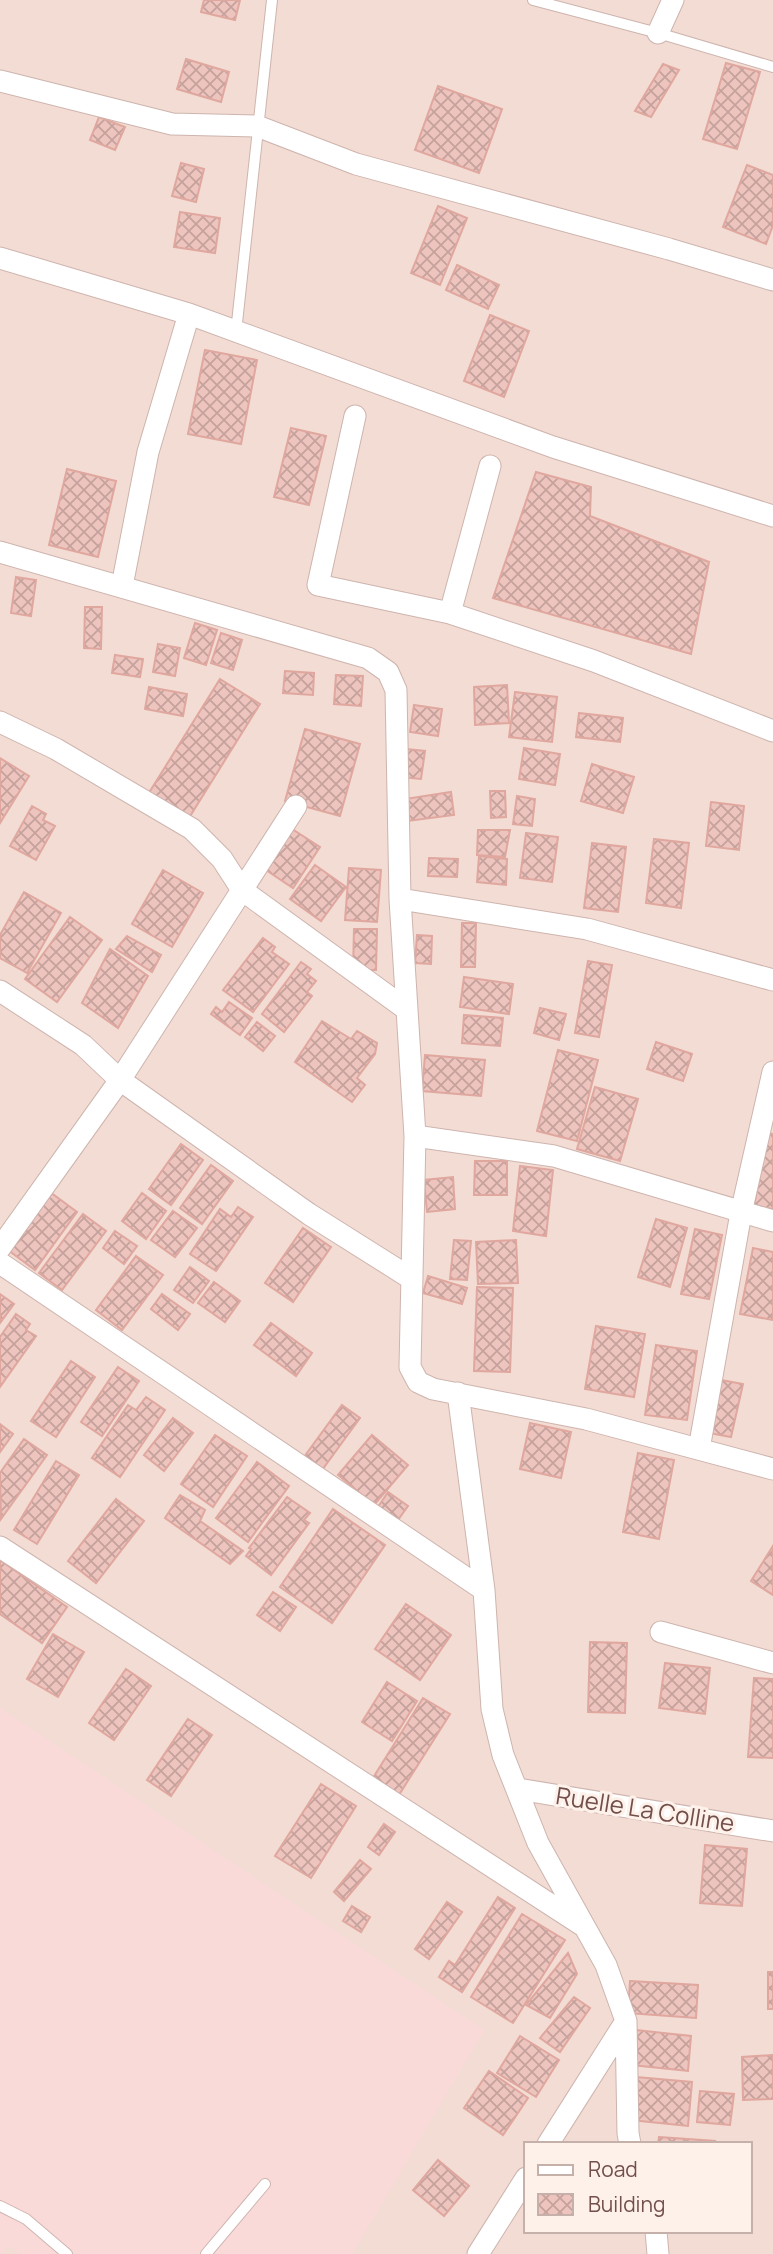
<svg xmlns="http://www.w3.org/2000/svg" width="773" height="2254" font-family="Manrope,sans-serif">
  <defs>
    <pattern id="building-cross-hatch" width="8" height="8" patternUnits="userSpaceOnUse" patternTransform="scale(1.75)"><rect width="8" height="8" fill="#eec4be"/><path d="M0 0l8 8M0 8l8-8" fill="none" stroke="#c5a29c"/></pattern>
  </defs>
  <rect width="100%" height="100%" fill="#fbece4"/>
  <path fill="#f2dcd3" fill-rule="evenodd" d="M0,0H773V2254H0ZM526,2144H750V2231H526Z"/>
  <path fill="#fadad9" d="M0,1708L484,2030L352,2254H20L10,2246L0,2254Z"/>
  <path fill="url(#building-cross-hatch)" stroke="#e0a79f" stroke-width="2" d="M204,0H240L235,20L201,12Z
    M186,59L229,72L221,102L177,89Z
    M726,63L760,72L737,149L703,139Z
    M663,64L679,70L651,117L635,111Z
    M438,86L502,109L479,173L415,150Z
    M99,117L125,127L115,150L90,140Z
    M181,163L204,169L196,202L172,196Z
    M747,165L773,175V225L766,244L723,227Z
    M438,206L467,218L440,285L411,273Z
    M180,212L220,218L215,253L174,247Z
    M457,265L499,285L488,309L446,290Z
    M490,315L529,331L504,397L464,381Z
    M205,350L257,360L241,444L188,434Z
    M291,428L326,436L309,505L274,497Z
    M67,469L116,481L98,557L49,545Z
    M536,472L591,487L590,516L709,562L691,654L493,598Z
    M16,577L36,580L31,616L11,613Z
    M85,607H102L101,649L84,648Z
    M195,623L217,630L206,665L184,658Z
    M221,633L242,640L233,670L211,663Z
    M158,644L180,648L175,676L153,672Z
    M115,655L143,659L140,677L112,673Z
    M285,671L314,673L313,695L283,693Z
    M336,675L363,676L361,706L334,704Z
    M220,679L260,704L187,821L147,796Z
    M507,685L509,723L475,725L474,687Z
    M149,687L187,694L183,716L145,709Z
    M515,692L557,697L552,742L509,737Z
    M414,705L442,709L438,736L410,732Z
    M579,713L623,718L620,742L576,737Z
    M305,729L360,744L340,816L285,801Z
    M524,748L560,754L555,785L519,779Z
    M406,749L425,751L421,779L402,777Z
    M0,758L29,776L0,823Z
    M592,764L634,777L623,813L581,801Z
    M490,791H505L506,817L491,818Z
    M451,792L454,815L408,821L405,799Z
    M517,796L535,799L532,826L513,824Z
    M711,802L744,806L739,850L706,846Z
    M32,806L46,814L43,820L55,826L36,860L10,846Z
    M289,827L320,847L293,888L263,868Z
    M478,830H510L505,857L477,855Z
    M526,833L558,837L552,882L520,878Z
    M654,839L689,843L681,908L646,903Z
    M592,843L626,847L618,912L584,908Z
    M479,856L507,859L506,885L477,882Z
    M429,858L458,859L457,877L428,876Z
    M315,865L346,887L321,921L290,899Z
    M349,868L381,870L377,922L345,920Z
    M163,870L203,893L172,947L132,924Z
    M24,892L61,913L27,973L0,958V935Z
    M70,917L102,940L57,1002L25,979Z
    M462,923H476L475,967H461Z
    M354,929H377L376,970H353Z
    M417,935L432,936L431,964L415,963Z
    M127,936L161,955L152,972L116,949Z
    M263,938L275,947L272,952L289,964L253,1012L223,990Z
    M110,949L148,976L118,1028L82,1003Z
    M588,961L612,965L599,1037L575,1033Z
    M301,962L311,969L307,974L316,981L307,992L312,996L284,1032L262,1014Z
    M464,977L513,984L509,1014L460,1007Z
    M229,1002L252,1018L240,1035L211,1014L216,1007L222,1012Z
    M540,1008L566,1014L559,1040L534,1033Z
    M464,1015L503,1018L500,1046L462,1043Z
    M322,1021L351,1039L357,1031L377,1043L375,1054L357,1078L365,1085L352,1102L295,1062Z
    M257,1022L275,1036L263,1051L245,1037Z
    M656,1042L692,1054L683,1081L647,1069Z
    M558,1050L598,1060L577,1141L537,1131Z
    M425,1055L485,1060L481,1096L422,1091Z
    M595,1087L638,1099L620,1161L577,1149Z
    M768,1133L773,1134V1209L754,1206Z
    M181,1144L203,1160L171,1205L149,1189Z
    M475,1161H507V1195H474Z
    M211,1165L233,1181L202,1224L180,1208Z
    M520,1166L553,1170L546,1236L513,1231Z
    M453,1177L455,1209L427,1212L424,1180Z
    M50,1192L77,1212L35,1270L8,1250Z
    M142,1193L166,1211L146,1239L122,1221Z
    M238,1207L253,1217L216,1271L190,1254L220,1209L231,1217Z
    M173,1211L197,1228L175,1257L151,1240Z
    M83,1214L106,1231L62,1290L39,1273Z
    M656,1219L687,1228L670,1287L638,1277Z
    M303,1228L331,1247L293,1302L265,1283Z
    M695,1229L722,1235L709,1299L681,1294Z
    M115,1231L137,1246L124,1264L103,1248Z
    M454,1240L471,1241L467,1280L450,1279Z
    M516,1240L518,1283L478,1284L476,1242Z
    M753,1248L773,1252V1320L740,1314Z
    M136,1256L163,1275L122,1330L96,1310Z
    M190,1267L209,1281L193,1303L174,1290Z
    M428,1276L467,1288L462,1304L423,1293Z
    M214,1282L240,1301L225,1322L198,1303Z
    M477,1287L513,1288L510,1372L474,1371Z
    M0,1294L14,1304L0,1323Z
    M162,1294L190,1314L178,1330L151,1309Z
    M16,1314L30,1324L26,1330L36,1336L0,1387V1337Z
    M271,1323L312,1353L296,1376L254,1345Z
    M596,1326L645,1334L634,1397L585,1389Z
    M656,1345L697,1351L687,1420L645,1415Z
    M71,1361L95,1377L56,1437L31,1421Z
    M118,1367L139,1381L102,1436L81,1422Z
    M721,1380L743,1384L731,1437L709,1433Z
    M146,1397L165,1410L120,1477L92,1458L128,1405L136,1410Z
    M342,1405L360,1418L322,1470L304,1457Z
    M173,1418L193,1433L164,1471L144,1455Z
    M530,1423L571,1432L561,1478L520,1469Z
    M0,1424L13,1434L0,1452Z
    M215,1435L247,1456L213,1507L181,1484Z
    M372,1435L408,1465L374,1505L338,1475Z
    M24,1439L47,1455L1,1519L0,1473Z
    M638,1453L674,1460L659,1539L623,1532Z
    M56,1461L79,1475L37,1544L14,1530Z
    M257,1462L289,1486L248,1542L216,1518Z
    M388,1492L408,1506L395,1524L376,1510Z
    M180,1495L205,1510L200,1521L243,1551L230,1564L165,1518Z
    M287,1497L310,1513L304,1520L309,1523L271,1575L246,1556L251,1549L249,1548Z
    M116,1499L144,1521L96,1583L68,1561Z
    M333,1509L385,1545L332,1623L280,1587Z
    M773,1546V1595L751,1581Z
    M0,1560L67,1607L42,1643L0,1614Z
    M273,1592L296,1607L280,1631L257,1615Z
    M406,1604L451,1635L420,1680L375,1649Z
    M53,1634L84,1652L58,1697L27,1679Z
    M590,1642L627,1643L625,1713L588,1712Z
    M665,1663L710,1668L705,1714L659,1708Z
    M126,1669L151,1686L114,1740L89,1723Z
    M754,1678L773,1679V1758L748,1757Z
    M387,1682L417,1701L392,1741L362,1722Z
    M423,1698L450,1714L397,1798L371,1781Z
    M188,1719L212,1735L171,1796L147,1780Z
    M321,1784L356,1806L311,1878L275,1856Z
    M384,1824L395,1832L379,1855L368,1847Z
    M705,1845L747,1849L742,1906L700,1903Z
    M360,1860L371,1869L344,1901L334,1892Z
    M498,1897L515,1908L462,1992L439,1977L449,1961L455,1965Z
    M447,1902L462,1912L429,1959L415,1949Z
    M352,1906L370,1917L361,1932L343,1921Z
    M522,1914L565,1940L513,2023L471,1997Z
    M568,1953L577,1974L550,2018L526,2005Z
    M768,1972H773V2009H768Z
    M630,1981L698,1985L696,2018L628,2013Z
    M574,1997L590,2008L560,2052L540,2038Z
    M636,2030L691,2036L688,2071L632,2065Z
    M520,2036L559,2060L536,2097L497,2073Z
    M773,2055V2099L743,2100L742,2057Z
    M489,2071L528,2098L503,2135L464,2108Z
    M636,2077L692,2082L688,2126L631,2120Z
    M700,2091L734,2094L730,2125L697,2122Z
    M659,2137L715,2141L714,2144H658Z
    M438,2160L469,2186L444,2216L413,2190Z"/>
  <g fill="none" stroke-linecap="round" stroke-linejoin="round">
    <g stroke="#ceb4ae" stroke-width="12">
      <path id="service" d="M533,0L658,33L773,67
        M236,332L272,0
        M0,2206L26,2219L67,2254
        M206,2254L265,2184"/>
    </g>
    <g stroke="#ceb4ae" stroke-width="23">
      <path id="minor" d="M658,33L673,0
        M0,81L172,124L257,126L356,164L669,249L773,280
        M0,258L189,314L553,447L773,516
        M355,416L318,585L450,613L594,661L773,731
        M0,552L368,658L388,672L396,690L400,899L415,1136L554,1156L773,1221
        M122,586L148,452L189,314
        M450,613L490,466
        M0,722L56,749L192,829L222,859L242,890L406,1009
        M400,899L587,929L773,980
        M0,991L83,1045L120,1080L309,1214L412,1279
        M415,1136L410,1367L418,1382L433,1389L586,1419L773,1469
        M0,1248L120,1080L296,806
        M0,1263L484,1590
        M458,1393L484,1590L492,1709L503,1755L538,1843L606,1965L626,2021L628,2133L630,2144
        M699,1449L741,1213L773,1072
        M0,1547L582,1925
        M661,1632L773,1663
        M518,1789L773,1831
        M548,2144L626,2021
        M656,2231L658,2254
        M478,2254L526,2178"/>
    </g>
    <use href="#service" stroke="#fff" stroke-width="10"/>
    <use href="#minor" stroke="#fff" stroke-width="21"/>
  </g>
  <g text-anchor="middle" stroke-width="6" stroke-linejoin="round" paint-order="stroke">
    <g font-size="24" fill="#724f4b" stroke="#fef1ea">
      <text transform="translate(645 1810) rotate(9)" y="8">Ruelle La Colline</text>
    </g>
  </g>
  <rect x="524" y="2142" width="228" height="91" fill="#fef1ea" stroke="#c6b0aa" stroke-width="2"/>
  <rect x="538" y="2165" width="35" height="10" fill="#ffffff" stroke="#c6b0aa" stroke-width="2"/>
  <text x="588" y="2177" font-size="21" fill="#724f4b">Road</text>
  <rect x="538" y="2194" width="35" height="21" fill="url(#building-cross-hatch)" stroke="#c6b0aa" stroke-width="2"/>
  <text x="588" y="2212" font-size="21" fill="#724f4b">Building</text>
</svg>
